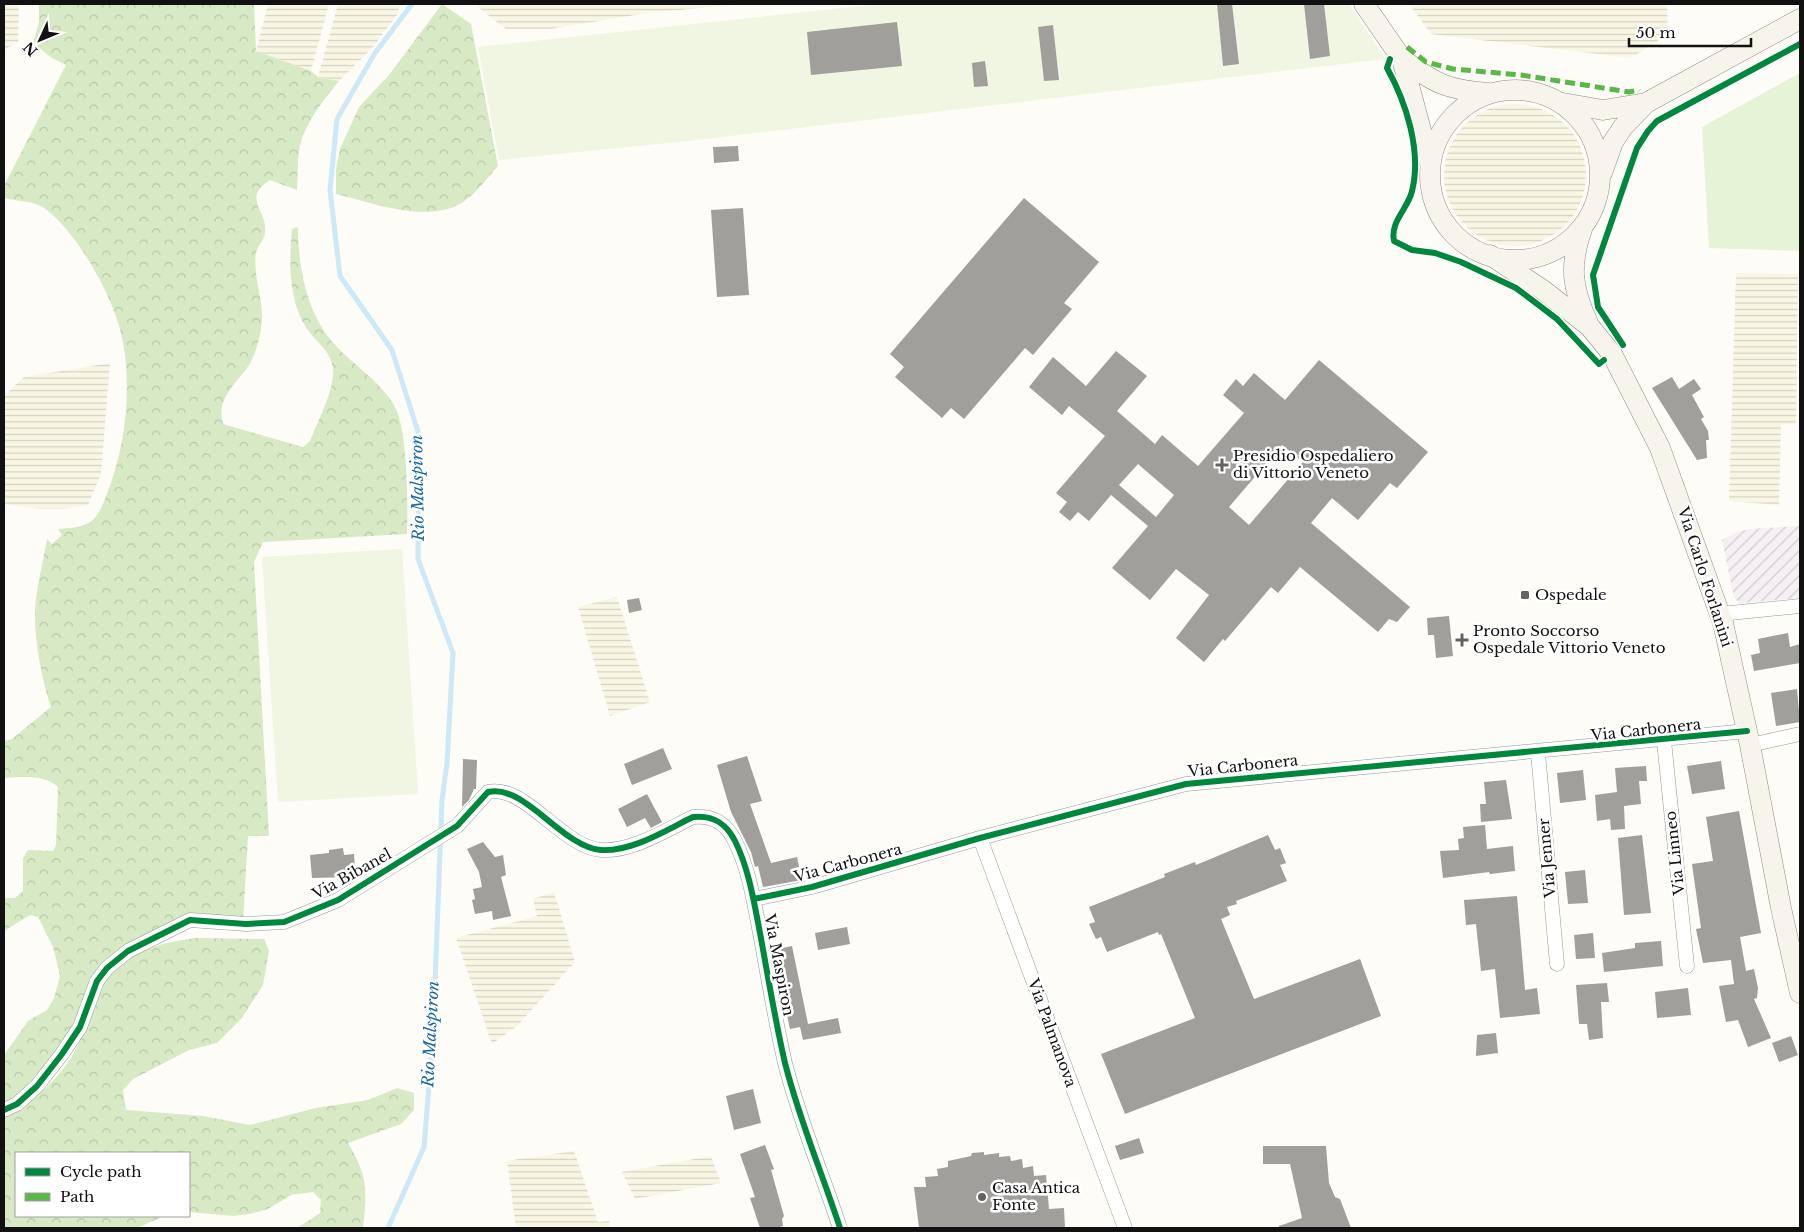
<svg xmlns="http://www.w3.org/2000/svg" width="1804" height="1232" font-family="'Libre Baskerville',serif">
  <defs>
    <pattern id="industrial-furrows" width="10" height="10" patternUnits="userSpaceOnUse" patternTransform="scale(1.25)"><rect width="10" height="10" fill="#f5f0f3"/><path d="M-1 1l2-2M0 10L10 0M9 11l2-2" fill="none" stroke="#d1cdcf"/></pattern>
    <pattern id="farmland-rules" width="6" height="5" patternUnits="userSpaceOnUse" patternTransform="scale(1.25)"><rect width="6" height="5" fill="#f9f7e4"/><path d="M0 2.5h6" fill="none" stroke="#d4d3c3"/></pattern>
    <pattern id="forest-crowns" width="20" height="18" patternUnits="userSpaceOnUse" patternTransform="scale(1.25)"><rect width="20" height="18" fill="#d8eac5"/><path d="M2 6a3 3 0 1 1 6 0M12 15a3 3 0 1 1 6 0" fill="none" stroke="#b8c8a8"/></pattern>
  </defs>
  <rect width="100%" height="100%" fill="#fdfcf7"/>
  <path fill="url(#industrial-furrows)" d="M1800,526V598L1739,603L1734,597L1722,540L1735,533L1749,529Z"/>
  <path fill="url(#farmland-rules)" d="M4,4H19L18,42L4,50Z
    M268,4H329L311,71L256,51Z
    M338,4H401L397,15L373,47L339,81L318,77Z
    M474,4H744L647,13L551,29H506Z
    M1409,4H1667L1668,34L1631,58L1431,34Z
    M1444 175a71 71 0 1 1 142 0a71 71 0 1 1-142 0Z
    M1736,273L1798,274L1796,424H1781L1779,505L1729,501Z
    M110,363L101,474L88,505L64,509H40L4,504V396L24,377Z
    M617,597L650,702L610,716L578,607Z
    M554,892L575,962L517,1026L492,1044L456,938L537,916L533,899Z
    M574,1151L598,1222L609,1221L610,1228H516L507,1161Z
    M711,1156L721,1183L635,1199L622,1172Z"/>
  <path fill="#e7f3d7" d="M1800,73V251L1709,248L1702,127Z"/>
  <path fill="url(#forest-crowns)" d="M39,4H254L256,51L311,71L318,77L339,81C323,101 303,125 299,151C297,164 298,177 297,190L270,180C241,198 268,211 265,232C265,240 257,246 256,253C253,272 261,294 262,313C263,328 256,356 247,368C234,385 216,401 223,424L303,447L310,441C317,423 335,389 333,369C331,351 317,343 307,329C288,300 289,262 292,229L298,227C298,265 306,309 330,339C349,363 378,378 394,405C408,429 408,504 407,534L263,542L254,562L269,836H248L243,922L212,916L123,950L108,958L88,986L66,1042L52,1063L16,1096L4,1104V1055L28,1021L47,1010L54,998L60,976L53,947L38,917L30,915L4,931V898H15L23,891V858L28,850L53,851L56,845L58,787C45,774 21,777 4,778V741L12,739L51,707C41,677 34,639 35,608C37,585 43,562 47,539L52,544L62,535L58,529C69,528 81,528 90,522C98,517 103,505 106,496C126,448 133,384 121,333C112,295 76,230 44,208C35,201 15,201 4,198V186L66,65L52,58L33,43L39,22Z
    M442,4L471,24L498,166C488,177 478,191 466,200C431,226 374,203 336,194V169L340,149L359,107L389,75Z
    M196,938L264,939L269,951L263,985L242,1018L217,1043L189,1050L133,1079L123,1090L126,1110L203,1116L250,1125L316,1108L368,1100L397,1088L414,1093V1110L401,1124L348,1143C368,1176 367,1191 363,1228H297L320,1213L321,1200L313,1192L291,1195L268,1209L249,1214L233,1216L189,1212V1153H16V1216H164L137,1228H4V1118C34,1100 61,1079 77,1047C86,1029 90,1008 100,990C120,953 157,943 196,938Z"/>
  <path fill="#f0f6e1" d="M880,4H1349L1385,59L688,141L499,160L478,47Z
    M402,549L418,794L278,802L262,557Z"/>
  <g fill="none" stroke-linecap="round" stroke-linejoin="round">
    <path stroke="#cde8f7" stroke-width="5" d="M388,1228L424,1147L433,1036L442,800L447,763L453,653L418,559L419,435L392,350L340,276L330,190L337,119L375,53L412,4"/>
  </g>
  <path fill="#a19f9c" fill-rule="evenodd" d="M1217,4H1232L1239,64L1223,66Z
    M1304,4H1324L1330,56L1310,59Z
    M897,22L902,66L811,75L807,32Z
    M1053,25L1059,80L1044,81L1038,27Z
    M985,61L988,86L974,87L972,63Z
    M738,146L739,161L714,163L713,147Z
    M1024,198L1099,262L1064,303L1072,309L1033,355L1025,348L964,419L951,408L942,418L895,377L904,367L890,354Z
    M743,208L749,295L717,297L711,210Z
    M1116,351L1147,376L1117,411L1155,444L1162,435L1198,466L1244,413L1223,395L1236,379L1243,386L1254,373L1285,400L1319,360L1428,452L1397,488L1390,483L1358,520L1332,498L1311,523L1410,607L1397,622L1389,619L1378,632L1300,567L1278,593L1271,587L1225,641L1223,639L1204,662L1176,638L1209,595L1176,569L1150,600L1112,568L1148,526L1111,495L1089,521L1078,512L1070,521L1059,512L1067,502L1056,493L1105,436L1069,406L1062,415L1029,387L1053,357L1086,386ZM1282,445L1303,462L1249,525L1229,507ZM1138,464L1174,495L1156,517L1119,485Z
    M1672,377L1679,389L1694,379L1701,389L1692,395L1704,417L1701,419L1708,431L1709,440H1706L1707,458L1697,460L1652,388Z
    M639,598L642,610L629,613L627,600Z
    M1449,616L1453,656L1436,658L1434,635H1428L1427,618Z
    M1788,633L1790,647L1800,644V663L1754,671L1751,655L1760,653L1758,639Z
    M1797,689L1800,722L1776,726L1771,693Z
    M663,748L672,769L632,785L624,764Z
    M747,756L762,801L750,804L771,863L797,857L802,880L763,887L758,866L755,867L751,852L731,812L717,765Z
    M463,759L477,760L476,789H474L469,800L462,807Z
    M1721,761L1725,789L1692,794L1687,766Z
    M1646,766L1647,781H1639L1641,804L1624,806L1625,829L1611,830L1610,819L1597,821L1595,795L1617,792L1615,768Z
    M1583,770L1586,800L1560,803L1557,773Z
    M1506,780L1512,819L1481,822L1480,804H1486L1484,782Z
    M647,794L662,822L651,828L645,818L627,827L618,809Z
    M1739,811L1761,933L1740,937L1746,971L1754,969L1758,988L1757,998L1754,999L1771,1038L1748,1047L1738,1020L1726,1022L1719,986L1734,984L1731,960L1703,963L1696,929L1701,928L1692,864L1713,861L1706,817Z
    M1485,825L1487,849L1513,846L1515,871L1490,874L1489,872L1443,878L1440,851L1459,850L1458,839L1464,838L1463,827Z
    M1268,835L1275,850L1280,848L1286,863L1280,865L1287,881L1236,901L1237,904L1227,907L1230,915L1221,919L1254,999L1360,959L1381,1016L1125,1114L1101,1054L1195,1018L1161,934L1159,935L1158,932L1107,952L1101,937L1096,939L1089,924L1095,922L1089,907L1165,877L1164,874L1177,869L1195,862L1196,865Z
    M1642,835L1651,913L1624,915L1618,838Z
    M483,842L495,857L503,855L506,875L501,877L511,916L493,920L492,911L475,914L472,900L475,899L473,889L482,887L479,872L467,849Z
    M343,848L344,855L354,854L355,869H353L354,877L312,878L310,855L329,853V850Z
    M1585,870L1588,903L1568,904L1565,872Z
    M1517,896L1525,990L1537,988L1540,1014L1500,1018L1495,969L1481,971L1476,924L1466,925L1464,900Z
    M847,927L850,944L818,950L815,933Z
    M1593,933L1595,958L1576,959L1574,935Z
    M1661,941L1663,966L1604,972L1602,953L1635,948V943Z
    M792,946L808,1024L838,1018L841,1033L803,1040L800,1027L790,1029L773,950Z
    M1607,983L1609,1002H1601L1603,1038L1589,1040L1587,1024H1579L1576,985Z
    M1688,988L1691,1015L1657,1018L1655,992Z
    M1496,1033L1498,1053L1476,1056L1477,1035Z
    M1791,1036L1798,1055L1779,1062L1772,1043Z
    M753,1089L761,1123L734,1130L726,1096Z
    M1139,1138L1144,1153L1120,1160L1115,1146Z
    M765,1145L774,1169L771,1170L784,1216L782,1219L783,1226L777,1228H760L750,1198L755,1197L740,1154Z
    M1263,1146H1326L1329,1183L1335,1197L1340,1199L1351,1228H1279V1226L1302,1218L1290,1164H1263Z
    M984,1152V1155L999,1153V1157L1010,1156L1011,1161L1022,1159L1023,1168L1033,1166L1034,1176L1046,1175L1049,1209L1064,1208L1065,1228H919L914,1187H926L925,1177L938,1176L937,1169L948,1167V1161L971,1156L972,1153Z"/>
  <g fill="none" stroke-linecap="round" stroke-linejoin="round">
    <g stroke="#979795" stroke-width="15">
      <path id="street" d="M1720,614L1800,606
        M1664,741L1687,966
        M1750,745L1800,734
        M1538,753L1557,964
        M980,838L1125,1228
        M754,899L812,887L980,838L1186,784L1747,731
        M4,1110L17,1104L37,1086L62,1054L80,1027L97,981L107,968L128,951L190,920L246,924L284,922L338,900L457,826L488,792C524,783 562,847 601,850C632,852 666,830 693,817C713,815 726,823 735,841C749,869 754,902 760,933C768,976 775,1020 785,1063C799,1119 822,1173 840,1228"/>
    </g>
    <g stroke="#8e8d8b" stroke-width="21">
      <path id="secondary" d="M1364,4L1402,59L1430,164
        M1402,59C1434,83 1447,90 1488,93
        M1430 175a85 85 0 1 1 170 0a85 85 0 1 1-170 0Z
        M1563,103L1603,110L1646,103
        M1602,173L1613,142L1623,127L1646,103L1800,19
        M1582,229C1569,266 1572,288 1588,323
        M1490,255L1543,290L1590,327L1612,354L1660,448L1723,623L1750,745L1781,908L1800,993"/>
    </g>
    <use href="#street" stroke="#fffffe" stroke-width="14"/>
    <use href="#secondary" stroke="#f6f4eb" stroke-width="20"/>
    <path stroke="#58b947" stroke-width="5" stroke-dasharray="10 5" stroke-linecap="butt" d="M1407,47L1426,62L1453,69L1521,75L1629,92L1638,90L1639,91"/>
    <g stroke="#fff" stroke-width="9">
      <path id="cycleway" d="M1390,59L1387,68C1406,102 1422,151 1412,191C1408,209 1390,221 1394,241L1412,250L1435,253L1461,262L1516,288L1557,319L1599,364L1604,360
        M1623,345L1598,307L1593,275L1637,148L1648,131L1657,121L1800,44
        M754,899L812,887L980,838L1186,784L1747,731
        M4,1110L17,1104L37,1086L62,1054L80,1027L97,981L107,968L128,951L190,920L246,924L284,922L338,900L457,826L488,792C524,783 562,847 601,850C632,852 666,830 693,817C713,815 726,823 735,841C749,869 754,902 760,933C768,976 775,1020 785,1063C799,1119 822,1173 840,1228"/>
    </g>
    <use href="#cycleway" stroke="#00873e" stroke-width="6"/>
  </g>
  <g fill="#646362" stroke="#fff" stroke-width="2">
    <path d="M1219.5 457.5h5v5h5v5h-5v5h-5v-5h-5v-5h5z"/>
    <rect x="1520" y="590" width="10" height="10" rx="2.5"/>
    <path d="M1459.5 632.5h5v5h5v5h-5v5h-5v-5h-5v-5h5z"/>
    <circle cx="982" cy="1197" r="5"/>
  </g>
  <g text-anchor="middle" stroke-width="5" stroke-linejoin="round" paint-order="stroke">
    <g font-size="15" fill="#111" stroke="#fff" text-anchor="start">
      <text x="1233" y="461">Presidio Ospedaliero<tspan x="1233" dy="17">di Vittorio Veneto</tspan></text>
      <text x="1535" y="600">Ospedale</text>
      <text x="1473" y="636">Pronto Soccorso<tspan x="1473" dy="17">Ospedale Vittorio Veneto</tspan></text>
      <text x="992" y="1193">Casa Antica<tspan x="992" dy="17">Fonte</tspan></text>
    </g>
    <g font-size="15" fill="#111" stroke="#fff">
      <text transform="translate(1705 577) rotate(72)" y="5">Via Carlo Forlanini</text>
      <text transform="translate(1646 730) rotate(-6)" y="5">Via Carbonera</text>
      <text transform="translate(1243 766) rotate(-6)" y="5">Via Carbonera</text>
      <text transform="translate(1675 853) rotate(-96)" y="5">Via Linneo</text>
      <text transform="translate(1547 858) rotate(-95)" y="5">Via Jenner</text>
      <text transform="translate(848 863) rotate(-15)" y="5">Via Carbonera</text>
      <text transform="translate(352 874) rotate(-29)" y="5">Via Bibanel</text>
      <text transform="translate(779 965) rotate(79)" y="5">Via Maspiron</text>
      <text transform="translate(1052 1033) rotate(70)" y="5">Via Palmanova</text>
    </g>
    <g font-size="16" font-style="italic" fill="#1768a6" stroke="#fff">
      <text transform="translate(417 488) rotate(-91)" y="6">Rio Malspiron</text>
      <text transform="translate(430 1034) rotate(-87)" y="6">Rio Malspiron</text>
    </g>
  </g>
  <rect width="1804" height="1232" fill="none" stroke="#111111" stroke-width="10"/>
  <rect x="15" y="1152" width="175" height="65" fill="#ffffff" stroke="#a0a0a0"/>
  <rect x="25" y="1168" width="25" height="8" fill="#00873e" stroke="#a0a0a0"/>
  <text x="60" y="1177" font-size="15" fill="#111111">Cycle path</text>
  <rect x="25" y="1193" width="25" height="8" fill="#58b947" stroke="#a0a0a0"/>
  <text x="60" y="1202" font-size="15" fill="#111111">Path</text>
  <g transform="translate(40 40) rotate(226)" stroke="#ffffff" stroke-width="4" paint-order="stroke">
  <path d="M0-4L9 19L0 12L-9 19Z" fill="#111111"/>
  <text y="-8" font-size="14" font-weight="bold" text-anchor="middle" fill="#111111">N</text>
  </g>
  <path d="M1629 38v8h122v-8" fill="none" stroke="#111111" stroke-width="2.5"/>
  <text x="1636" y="38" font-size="15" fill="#111111" stroke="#ffffff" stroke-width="4" paint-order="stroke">50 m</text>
</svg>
